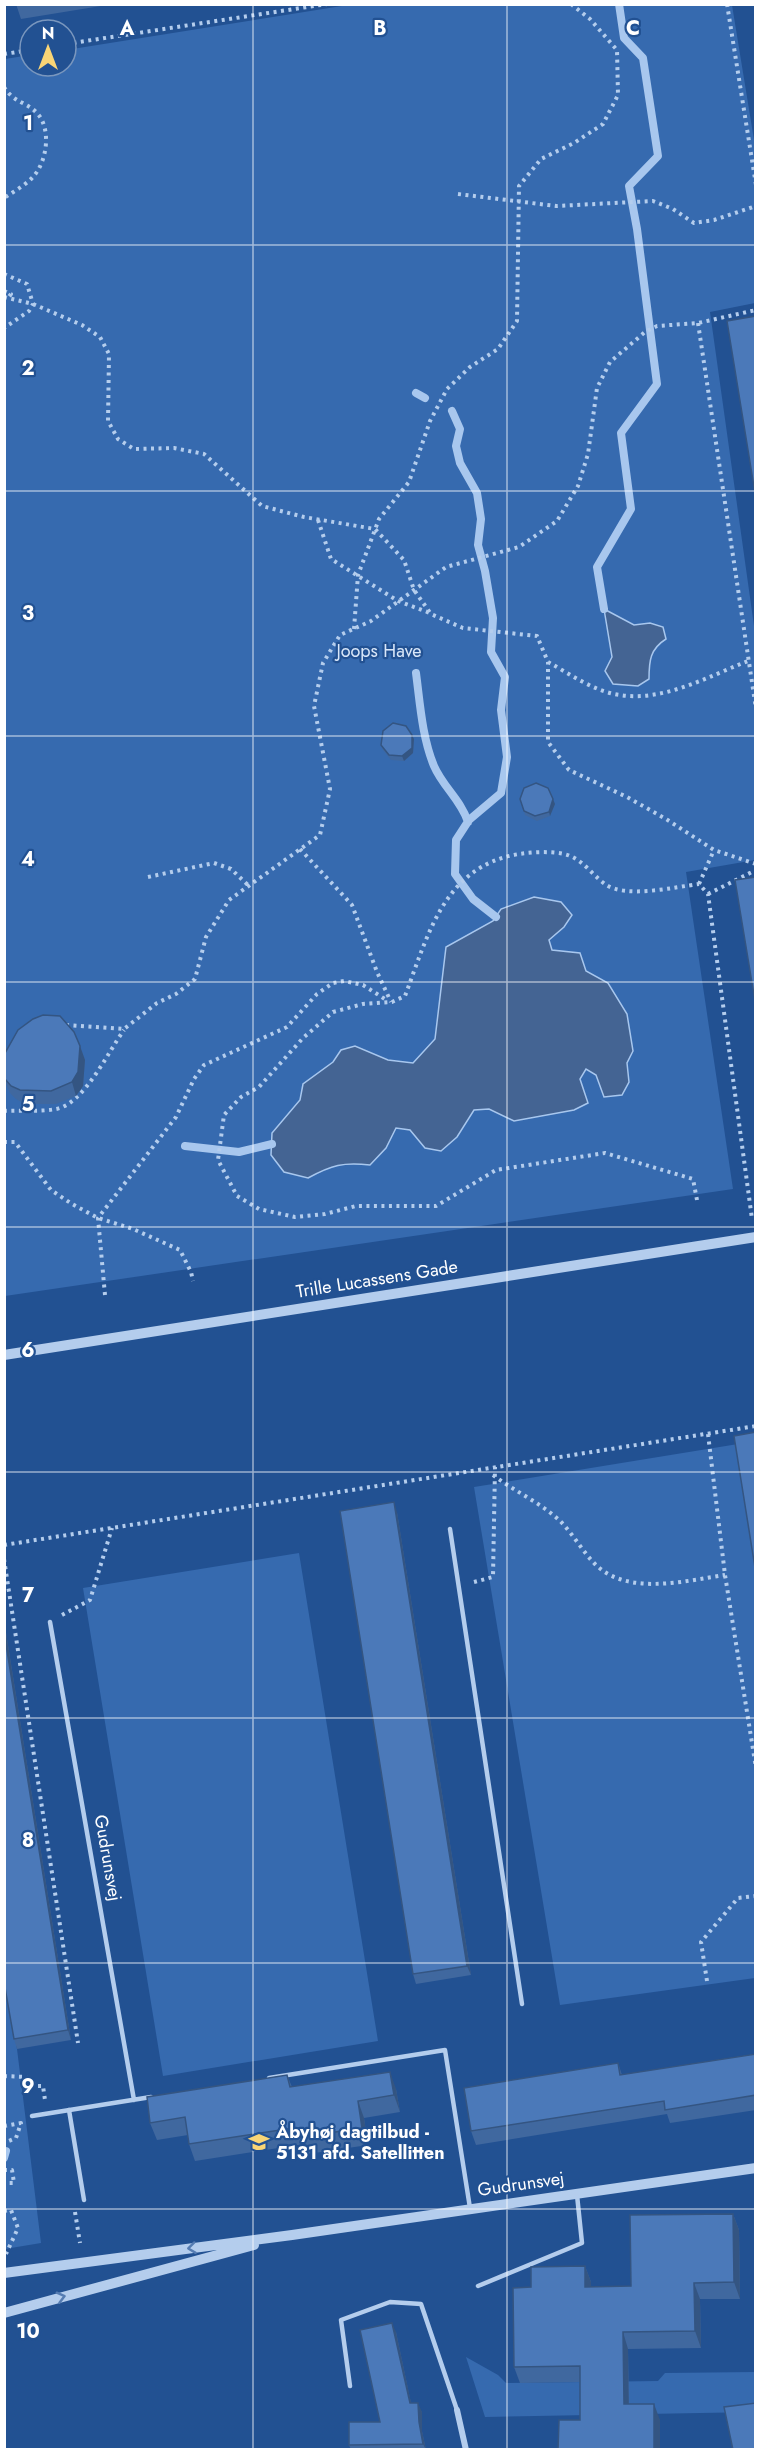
<svg xmlns="http://www.w3.org/2000/svg" width="760" height="2454" font-family="Jost,sans-serif">
  <rect width="100%" height="100%" fill="#225192"/>
  <path fill="#366aaf" d="M348,5H732L755,146V303L710,312L755,633V860L686,872L733,1189L5,1296V59L30,55V66H66V50Z
    M738,1444L756,1553L755,1978L560,2005L474,1487Z
    M299,1553L378,2041L163,2076L83,1588Z
    M4,1970L17,2049L41,2243L5,2249Z
    M466,2357L498,2375L506,2383L658,2381L665,2373L755,2372V2412L485,2417Z"/>
  <path fill="#446493" stroke="#a8c7ee" stroke-width="1.5" d="M604,609L634,625L650,623L663,627L666,639C650,649 649,661 649,679L638,686L613,684L605,671L612,657Z
    M534,897L561,902L572,915L564,927L549,940L552,950L580,953L586,971L608,983L627,1014L633,1051L627,1063L629,1082L622,1095L604,1097L596,1075L586,1069L580,1079L588,1103L574,1110L514,1121L489,1109L474,1110L457,1137L441,1151L425,1148L410,1130L396,1128L386,1148L370,1165C343,1162 332,1165 308,1178L284,1172L271,1155L272,1133L300,1100L303,1084L333,1062L341,1050L355,1046L388,1060L413,1063L435,1039L446,947L493,921L501,909Z"/>
  <g fill="none" stroke-linecap="round" stroke-linejoin="round">
    <path stroke="#a8c7ee" stroke-width="8" d="M416,393L425,398
      M452,411L460,429L456,446L460,463L477,493L481,519L478,545L485,571L493,618L491,652L505,677L501,710L507,757L501,793L469,820L456,840L455,874L473,899L496,917
      M604,609L597,567L631,509L621,433L657,384L637,229L629,186L658,156L643,58L624,38L619,4
      M416,673C420,703 422,737 434,766C443,787 461,800 468,822
      M185,1146L239,1152L272,1144
      M4,2158L6,2151"/>
    <path stroke="#b4cded" stroke-width="4" stroke-dasharray="3 4.5" stroke-linecap="butt" d="M727,4L756,185
      M66,44L327,4
      M4,54L30,50
      M4,87C14,103 27,102 37,113C52,129 47,163 32,178C24,186 13,192 4,198
      M458,194L556,206L653,201L673,209L694,223L714,220L756,206
      M4,274L27,284L33,304L29,311L4,328
      M4,291L11,294L8,298
      M4,297L33,304L82,325L100,337L109,354L108,421L118,439L134,449L174,448L204,454L262,506L304,517L375,529L404,560L414,590L431,614L463,628L537,636L548,662V742L569,770L627,797L666,819L714,850L756,864
      M698,323L756,709
      M318,520L331,559L398,601L430,613
      M354,629L358,575L379,519L409,482L430,421L447,389L470,367L498,349L517,321L519,186L541,159L574,143L603,124L618,95L617,50L590,19L571,4
      M548,662C570,674 595,692 620,695C664,702 709,676 748,661
      M300,849L352,905L377,972L391,1002
      M148,877L214,863L231,869L249,886
      M699,884L714,850
      M708,894L756,870
      M66,1025L124,1029L157,1003L176,994L195,979L206,937L229,900L320,835L330,789L314,706L323,663L340,635L371,621L446,567L519,547L557,521L578,486L588,454L597,388L610,362L645,332L657,326L698,323L756,310
      M4,1111C21,1110 40,1112 56,1109C84,1104 108,1052 124,1030
      M4,1142H15L51,1190L72,1204L98,1218L133,1229L180,1250L191,1272L193,1281
      M697,1200L693,1179L605,1153L496,1170L436,1206H356L325,1214L295,1217L259,1209L237,1196L218,1160L224,1115L241,1097L259,1087L303,1038L333,1012L363,1004L392,1002L405,996C428,935 444,866 519,854C533,852 550,851 564,854C582,858 591,874 605,884C625,899 675,887 699,884L708,894L752,1219
      M105,1295L98,1218L176,1117L194,1079L204,1065L287,1027L317,994L333,983L344,981L363,985L388,1001
      M708,1434L725,1575L756,1768
      M493,1475C514,1491 539,1502 558,1519C571,1531 581,1549 593,1562C625,1597 684,1581 725,1575
      M4,1545L756,1426
      M4,1559L78,2043
      M474,1582L493,1577L495,1467
      M62,1615L90,1600L112,1528
      M707,1981L701,1942L738,1898L756,1896
      M4,2076L26,2077L36,2086H43L45,2100
      M4,2126L21,2123L16,2138L4,2143
      M4,2170H12L14,2183H4
      M4,2211L11,2210L18,2228L6,2254
      M75,2212L80,2243"/>
    <path stroke="#b4cded" stroke-width="4.5" d="M450,1529L522,2004
      M50,1622L134,2100
      M269,2078L445,2050L470,2208
      M69,2110L84,2200
      M32,2116L151,2097
      M478,2286L582,2243L577,2195
      M350,2386L341,2320L390,2302L421,2304L457,2410"/>
    <path stroke="#b4cded" stroke-width="6" d="M457,2410L466,2450"/>
    <path stroke="#b4cded" stroke-width="10" d="M4,1355L756,1237
      M4,2273L292,2235L756,2168
      M4,2313L254,2245"/>
  </g>
  <path fill="#40689f" d="M16,4H113L21,19Z
    M414,739L413,753L404,761L391,760L383,750L381,745Z
    M520,799L555,804L550,816L537,821L525,815Z
    M80,1046L85,1060L83,1086L76,1096L56,1104H25L16,1099L10,1093L4,1079Z
    M397,1512L471,1975L416,1984L413,1974Z
    M4,1620L71,2040L17,2049L14,2039L4,1982Z
    M756,2054V2110L670,2123L667,2114L476,2145L471,2131L618,2063L622,2075Z
    M287,2075L292,2087L396,2089L400,2112L364,2118L368,2145L301,2155L298,2145L195,2161L189,2144L188,2135L157,2140L150,2123Z
    M733,2214L739,2230L740,2299H700L701,2348L628,2349L629,2404L660,2420V2450L580,2420V2382L520,2383L514,2367L531,2287L585,2266L591,2282V2287L631,2286Z
    M396,2332L411,2403L422,2412V2431L426,2450H351L349,2445L380,2422Z"/>
  <path fill="#345582" d="M412,735L414,739L413,753L404,761L402,756Z
    M553,799L555,804L550,816L549,812Z
    M80,1046L85,1060L83,1086L76,1096L72,1082Z
    M394,1502L397,1512L471,1975L467,1966Z
    M4,1620L71,2040L68,2030L4,1632Z
    M390,2072L396,2089L400,2112L394,2095Z
    M358,2101L364,2118L368,2145L362,2128Z
    M733,2214L739,2230L740,2299L734,2282Z
    M585,2266L591,2282V2303L585,2287Z
    M694,2283L700,2299L701,2348L695,2331Z
    M392,2323L396,2332L413,2412L410,2403Z
    M623,2332L628,2349L629,2420L624,2404Z
    M418,2403L422,2412V2431L426,2450L423,2444L419,2422Z
    M654,2404L660,2420V2450H654Z"/>
  <path fill="#4b79b9" stroke="#345582" stroke-width="1.5" d="M756,316V499L727,321Z
    M393,723L406,726L412,735V748L402,756L389,755L381,745L383,731Z
    M536,783L548,788L553,799L549,812L535,816L524,811L520,799L524,788Z
    M756,877V1007L735,880Z
    M43,1015L60,1016L74,1032L80,1046L78,1072L72,1082L51,1091L20,1090L11,1086L5,1079L4,1055L18,1030L33,1019Z
    M756,1432V1574L734,1436Z
    M394,1502L467,1966L413,1974L340,1511Z
    M4,1632L68,2030L14,2039L4,1982Z
    M756,2054V2095L665,2110L664,2101L471,2131L464,2088L618,2063L620,2075Z
    M390,2072L394,2095L358,2101L362,2128L295,2138L293,2128L189,2144L185,2117L150,2123L147,2097L287,2075L290,2087Z
    M733,2214L734,2282L694,2283L695,2331L623,2332L624,2404H654V2450H558L559,2420H580V2366L514,2367L513,2288L531,2287V2267L585,2266V2287L631,2286L630,2215Z
    M392,2323L410,2403H418L419,2422L423,2444L349,2445V2422H380L360,2330Z
    M756,2403V2450H733L724,2407Z"/>
  <defs><path id="oneway-chevron" d="M-2-3.5L2.5 0L-2 3.5" fill="none" stroke-width="1.6" stroke-linecap="round" stroke-linejoin="round" transform="scale(1.5)"/></defs>
  <g stroke="#557cb2">
    <use href="#oneway-chevron" transform="translate(192 2248) rotate(173)"/>
    <use href="#oneway-chevron" transform="translate(61 2297) rotate(-15)"/>
  </g>
  <path fill="none" stroke="#fff" stroke-width="1.5" stroke-opacity="0.55" d="M253,4V2450M507,4V2450M4,245H756M4,491H756M4,736H756M4,982H756M4,1227H756M4,1472H756M4,1718H756M4,1963H756M4,2209H756"/>
  <defs>
    <g id="school-bare" transform="scale(1.62)"><path d="M0-5L7-2L0 1L-7-2ZM-4 1L0 2.5L4 1V4Q0 6-4 4Z" fill="#f9d576" stroke="#225192" stroke-width="2.5" paint-order="stroke"/></g>
  </defs>
  <g fill-rule="evenodd">
    <use href="#school-bare" x="259" y="2142"/>
  </g>
  <g text-anchor="middle" stroke-width="4.5" stroke-linejoin="round" paint-order="stroke">
    <g font-size="18" fill="#d9e7f9" stroke="#225192">
      <text x="379" y="657">Joops Have</text>
    </g>
    <g font-size="18" fill="#fff" stroke="#225192">
      <text transform="translate(377 1279) rotate(-9)" y="6">Trille Lucassens Gade</text>
      <text transform="translate(108 1858) rotate(80)" y="6">Gudrunsvej</text>
      <text transform="translate(521 2184) rotate(-8)" y="6">Gudrunsvej</text>
    </g>
    <g font-size="18" font-weight="bold" fill="#fff" stroke="#225192" text-anchor="start">
      <text x="276" y="2138">Åbyhøj dagtilbud -<tspan x="276" dy="21">5131 afd. Satellitten</tspan></text>
    </g>
  </g>
  <g font-size="20" text-anchor="middle" font-weight="bold" fill="#fff" stroke="#225192" stroke-width="4.5" stroke-linejoin="round" paint-order="stroke">
    <text x="127" y="35">A</text>
    <text x="380" y="35">B</text>
    <text x="633" y="35">C</text>
    <text x="28" y="130">1</text>
    <text x="28" y="375">2</text>
    <text x="28" y="620">3</text>
    <text x="28" y="866">4</text>
    <text x="28" y="1111">5</text>
    <text x="28" y="1357">6</text>
    <text x="28" y="1602">7</text>
    <text x="28" y="1847">8</text>
    <text x="28" y="2093">9</text>
    <text x="28" y="2338">10</text>
  </g>
  <rect width="760" height="2454" fill="none" stroke="#ffffff" stroke-width="12"/>
  <g transform="translate(48 48)"><circle r="28" fill="#225192" stroke="#7a97be" stroke-width="1.5"/>
  <path d="M0-4.5L10 22L0 15L-10 22Z" fill="#f9d576"/>
  <text y="-9" font-size="16" font-weight="bold" text-anchor="middle" fill="#ffffff">N</text>
  </g>
</svg>
